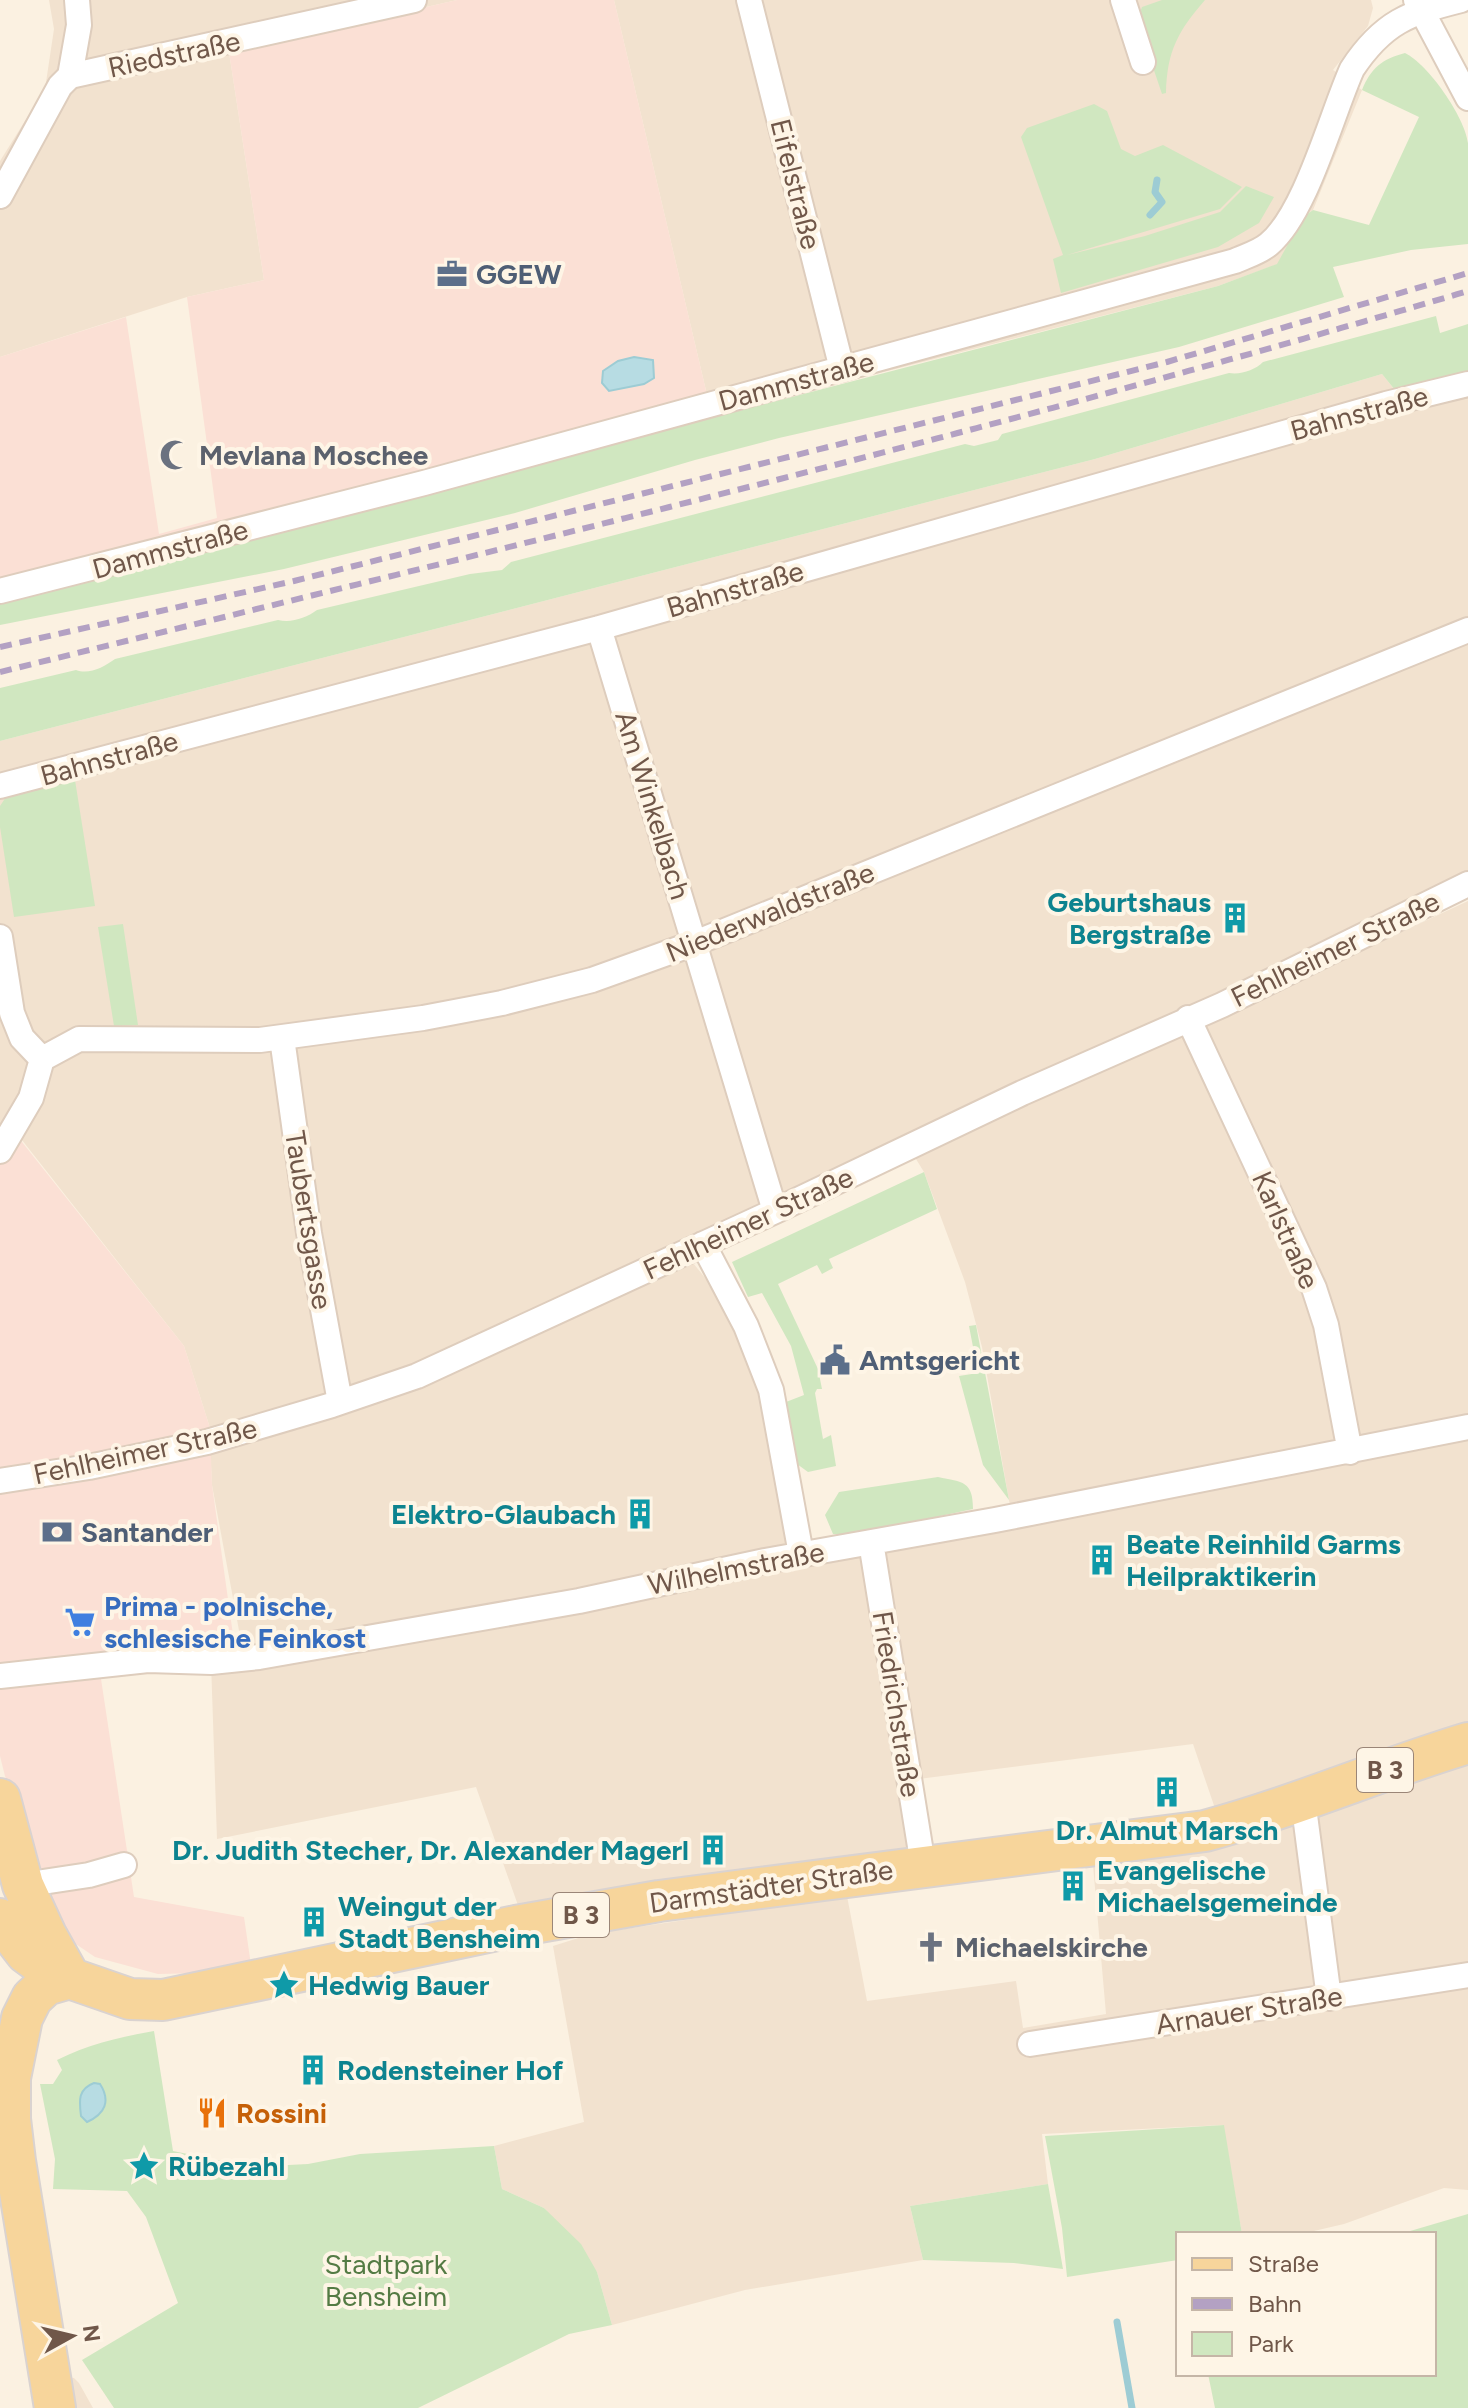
<svg xmlns="http://www.w3.org/2000/svg" width="1468" height="2408" font-family="Figtree,sans-serif">
  <rect width="100%" height="100%" fill="#fbf1e1"/>
  <path fill="#f2e2cf" d="M49,0H457L229,52L264,280L187,297L0,357V161L45,89L54,29Z
    M614,0H1371L1373,8L1368,26L1333,70L1362,90L1313,210L1303,217L1278,264L1218,286L712,416Z
    M1468,372V877L1199,1009L413,1368L326,1396L210,1428L184,1346L18,1135L0,1154V741L1095,459L1382,374L1395,390Z
    M1468,901V1749L1220,1823L1193,1744L911,1780L923,1865L525,1925L476,1787L217,1839L211,1662L243,1652L212,1485L210,1445L689,1258L744,1326L801,1554L1012,1517L982,1347L965,1282L924,1172L911,1151L1204,1024Z
    M1468,1753V2190L1444,2188L1344,2224L1301,2234H1242L1223,2125L1042,2134L1048,2184L910,2206L923,2260L745,2290L612,2325L597,2272L544,2208L502,2189L494,2146L584,2122L553,1946L591,1934L847,1896L867,2001L1016,1981L1023,2028L1106,2014L1093,1865Z
    M65,2377L74,2378L79,2383L93,2408H70Z"/>
  <path fill="#fbe0d5" d="M457,0H614L712,416L0,597V357L126,317L159,534L217,518L187,297L264,280L229,52Z
    M18,1137L184,1346L210,1428L212,1485L235,1649L98,1659L134,1897L244,1917L252,1972L158,1974L95,1957L58,1932L33,1842L5,1776L0,1756V1157Z"/>
  <path fill="#d0e7c0" d="M1162,0H1205C1178,31 1167,51 1166,93L1162,94L1137,20L1142,7Z
    M1405,53C1428,64 1465,117 1468,143C1468,176 1468,211 1468,244L1411,250L1333,267L1344,297L1179,347L779,438L695,460L515,513L284,569L0,625V597L255,537L1218,286L1277,264L1303,217L1313,210L1369,225L1419,117L1362,90C1371,68 1382,59 1405,53Z
    M1094,104L1107,111L1121,149L1135,156L1163,145L1242,187L1220,209L1067,255L1145,236L1220,212L1246,186L1274,197L1259,223L1218,247L1061,293L1053,259L1063,255L1021,137L1027,128Z
    M1436,316L1440,333L1468,324V372L1395,390L1382,374L1095,459L0,741V688L76,670C89,675 104,667 115,659L278,620C292,623 306,618 317,610L470,574L502,570L511,562L965,444L974,446L998,440L1002,434L1229,373C1241,375 1255,370 1263,362Z
    M75,780L95,906L14,917L0,827V806L6,797Z
    M123,924L138,1025L114,1026L98,927Z
    M924,1172L937,1209L829,1259L833,1268L822,1274L817,1265L778,1284L818,1369L822,1389H817L815,1393L823,1439L831,1435L836,1466L808,1472L797,1464L786,1402L804,1395L791,1346L762,1293L748,1297L732,1262Z
    M976,1325L1009,1500L983,1465L959,1376L978,1373L969,1326Z
    M938,1477C963,1482 973,1481 973,1509L852,1535L833,1534L825,1515L839,1492Z
    M154,2031L173,2151L251,2167L308,2164L360,2154L494,2146L502,2189L544,2208L581,2244L597,2272L612,2325L569,2334L418,2408H114L82,2360L178,2303L146,2217L127,2191L53,2189L55,2159L40,2084H53L62,2070L57,2060C89,2044 120,2037 154,2031Z
    M1224,2125L1242,2234H1178V2260L1067,2277L1062,2228L1045,2136Z
    M1048,2184L1063,2269L1014,2263L923,2260L910,2206Z
    M1468,2214V2408H1215L1208,2374H1434V2234H1400Z"/>
  <path fill="#b7dce3" stroke="#9dccd4" stroke-width="2" d="M634,357L653,360L654,378L644,384L609,391L602,383L603,371L618,361Z
    M94,2083L100,2084C111,2101 105,2114 87,2122L81,2116C79,2100 78,2089 94,2083Z"/>
  <g fill="none" stroke-linecap="round" stroke-linejoin="round">
    <path stroke="#9dccd4" stroke-width="7" d="M1150,215L1162,202L1155,192L1157,180
      M1117,2322L1132,2408"/>
    <g stroke="#decdbd" stroke-width="28">
      <path id="minor" d="M749,0L842,369
        M1123,0L1143,62
        M1416,0L1468,98
        M70,76L79,25L77,0
        M0,196L60,86L70,76L414,0
        M0,591L424,483L1235,261C1246,256 1260,252 1269,244C1306,213 1331,116 1352,69C1383,22 1409,13 1461,0
        M599,628L775,1211
        M0,786L599,628L1386,404L1468,384
        M0,937L12,1013L22,1038L42,1059
        M1188,1018L1314,1288L1326,1325L1350,1452
        M282,1038L309,1233L340,1402
        M42,1059L79,1039L260,1040L423,1018L502,1003L592,980L695,943L1468,630
        M0,1151L31,1098L42,1059
        M703,1244L746,1326L771,1390L801,1554
        M0,1481L89,1467L207,1442L332,1405L417,1376L775,1211L1022,1093L1222,1005L1468,884
        M871,1542L923,1865
        M0,1676L148,1660L211,1662L259,1657L579,1601L765,1561L995,1520L1468,1427
        M1303,1800L1329,1998
        M23,1885L89,1875L124,1865
        M1030,2044L1468,1975"/>
    </g>
    <g stroke="#dad3d0" stroke-width="44">
      <path id="primary" d="M0,1799L23,1885L46,1935L70,1978
        M0,1919L26,1953L52,1972L130,1999L163,2000L516,1926L659,1901L1205,1831C1294,1807 1379,1770 1468,1743
        M55,2408L15,2161L10,2119V2078L22,2018L32,1998L46,1985L70,1978"/>
    </g>
    <use href="#minor" stroke="#fff" stroke-width="24"/>
    <use href="#primary" stroke="#f7d59b" stroke-width="40"/>
    <path stroke="#b3a1c3" stroke-width="6" stroke-dasharray="12 8" stroke-linecap="butt" d="M0,647L294,581L1167,362L1468,273
      M0,672C491,551 983,435 1468,291"/>
  </g>
  <defs>
    <g id="office-bare" transform="scale(2.4)"><path d="M-6-3h4V-5.5h4V-3h4V5H-6ZM-1-4.5V-3h2v-1.5ZM-6 0V1H6V0Z" fill="#5c6f8a" stroke="#fef5e6" stroke-width="2.5" paint-order="stroke"/></g>
    <g id="mosque-bare" transform="scale(2.4)"><path d="M3.5-4.9A6 6 0 1 0 3.5 4.9A5 5 0 1 1 3.5-4.9Z" fill="#6b7280" stroke="#fef5e6" stroke-width="2.5" paint-order="stroke"/></g>
    <g id="building-bare" transform="scale(2.4)"><path d="M-4-6H4V6H1V3H-1V6H-4ZM-2.5-4.3h1.7v1.8h-1.7ZM.8-4.3h1.7v1.8H.8ZM-2.5-1h1.7V.8h-1.7ZM.8-1h1.7V.8H.8Z" fill="#0f9aa8" stroke="#fef5e6" stroke-width="2.5" paint-order="stroke"/></g>
    <g id="civic-bare" transform="scale(2.4)"><path d="M-.6-6.5H3V-4.5H.6V-3L4-1V1h2V6H-6V1h2V-1L-.6-3ZM-1.2 2.5V6h2.4V2.5Z" fill="#5c6f8a" stroke="#fef5e6" stroke-width="2.5" paint-order="stroke"/></g>
    <g id="bank-bare" transform="scale(2.4)"><path d="M-6-4H6V4H-6ZM0-2.3a2.3 2.3 0 1 0 0 4.6a2.3 2.3 0 1 0 0-4.6Z" fill="#5c6f8a" stroke="#fef5e6" stroke-width="2.5" paint-order="stroke"/></g>
    <g id="supermarket-bare" transform="scale(2.4)"><path d="M-6-5.5h2.5l.6 2H6L4.5 2H-2.5L-4.4-4H-6ZM-1.5 3.2a1.3 1.3 0 1 0 .1 0ZM3 3.2a1.3 1.3 0 1 0 .1 0Z" fill="#3f7fe0" stroke="#fef5e6" stroke-width="2.5" paint-order="stroke"/></g>
    <g id="church-bare" transform="scale(2.4)"><path d="M-1.2-6h2.4v3.5h3.3v2.4h-3.3V6h-2.4V-.1h-3.3v-2.4h3.3Z" fill="#6b7280" stroke="#fef5e6" stroke-width="2.5" paint-order="stroke"/></g>
    <g id="sight-bare" transform="scale(2.4)"><path d="M0-6L1.8-2.2L6-1.7L2.9 1.2L3.7 5.4L0 3.3L-3.7 5.4L-2.9 1.2L-6-1.7L-1.8-2.2Z" fill="#0f9aa8" stroke="#fef5e6" stroke-width="2.5" paint-order="stroke"/></g>
    <g id="restaurant-bare" transform="scale(2.4)"><path d="M-5-6h1v4h1v-4h1v4h1v-4h1v5L-1.5 .5V6h-2V.5L-5-1ZM5-6V6H3V1.5H1.5Q1.5-4 5-6Z" fill="#e8710a" stroke="#fef5e6" stroke-width="2.5" paint-order="stroke"/></g>
  </defs>
  <g fill-rule="evenodd">
    <use href="#office-bare" x="452" y="274"/>
    <use href="#mosque-bare" x="175" y="455"/>
    <use href="#building-bare" x="1235" y="918"/>
    <use href="#civic-bare" x="835" y="1360"/>
    <use href="#building-bare" x="640" y="1514"/>
    <use href="#bank-bare" x="57" y="1532"/>
    <use href="#building-bare" x="1102" y="1560"/>
    <use href="#supermarket-bare" x="80" y="1622"/>
    <use href="#building-bare" x="1167" y="1792"/>
    <use href="#building-bare" x="713" y="1850"/>
    <use href="#building-bare" x="1073" y="1886"/>
    <use href="#building-bare" x="314" y="1922"/>
    <use href="#church-bare" x="931" y="1947"/>
    <use href="#sight-bare" x="284" y="1985"/>
    <use href="#building-bare" x="313" y="2070"/>
    <use href="#restaurant-bare" x="212" y="2113"/>
    <use href="#sight-bare" x="144" y="2166"/>
  </g>
  <g text-anchor="middle" stroke-width="8" stroke-linejoin="round" paint-order="stroke">
    <g fill="#fef5e6" stroke="#9b8678" stroke-width="2">
      <rect x="1357" y="1748" width="56" height="44" rx="6"/>
      <rect x="553" y="1893" width="56" height="44" rx="6"/>
    </g>
    <g font-size="26" font-weight="bold" fill="#705749">
      <text x="1385" y="1779">B 3</text>
      <text x="581" y="1924">B 3</text>
    </g>
    <g font-size="28" fill="#705749" stroke="#fef5e6">
      <text transform="translate(174 54) rotate(-12)" y="10">Riedstraße</text>
      <text transform="translate(796 184) rotate(76)" y="10">Eifelstraße</text>
      <text transform="translate(796 381) rotate(-15)" y="10">Dammstraße</text>
      <text transform="translate(1359 413) rotate(-15)" y="10">Bahnstraße</text>
      <text transform="translate(170 549) rotate(-15)" y="10">Dammstraße</text>
      <text transform="translate(735 589) rotate(-16)" y="10">Bahnstraße</text>
      <text transform="translate(109 758) rotate(-15)" y="10">Bahnstraße</text>
      <text transform="translate(653 805) rotate(73)" y="10">Am Winkelbach</text>
      <text transform="translate(770 912) rotate(-22)" y="10">Niederwaldstraße</text>
      <text transform="translate(1335 949) rotate(-26)" y="10">Fehlheimer Straße</text>
      <text transform="translate(309 1220) rotate(81)" y="10">Taubertsgasse</text>
      <text transform="translate(748 1223) rotate(-25)" y="10">Fehlheimer Straße</text>
      <text transform="translate(1286 1230) rotate(66)" y="10">Karlstraße</text>
      <text transform="translate(145 1451) rotate(-12)" y="10">Fehlheimer Straße</text>
      <text transform="translate(736 1568) rotate(-11)" y="10">Wilhelmstraße</text>
      <text transform="translate(897 1704) rotate(81)" y="10">Friedrichstraße</text>
      <text transform="translate(771 1886) rotate(-8)" y="10">Darmstädter Straße</text>
      <text transform="translate(1249 2010) rotate(-9)" y="10">Arnauer Straße</text>
    </g>
    <g font-size="28" font-weight="bold" fill="#4e5e75" stroke="#fef5e6" text-anchor="start">
      <text x="476" y="284">GGEW</text>
      <text x="859" y="1370">Amtsgericht</text>
      <text x="81" y="1542">Santander</text>
    </g>
    <g font-size="28" font-weight="bold" fill="#5b616d" stroke="#fef5e6" text-anchor="start">
      <text x="199" y="465">Mevlana Moschee</text>
      <text x="955" y="1957">Michaelskirche</text>
    </g>
    <g font-size="28" font-weight="bold" fill="#0d838f" stroke="#fef5e6" text-anchor="start">
      <text x="1211" y="912" text-anchor="end">Geburtshaus<tspan x="1211" dy="32">Bergstraße</tspan></text>
      <text x="616" y="1524" text-anchor="end">Elektro-Glaubach</text>
      <text x="1126" y="1554">Beate Reinhild Garms<tspan x="1126" dy="32">Heilpraktikerin</tspan></text>
      <text x="1167" y="1840" text-anchor="middle">Dr. Almut Marsch</text>
      <text x="689" y="1860" text-anchor="end">Dr. Judith Stecher, Dr. Alexander Magerl</text>
      <text x="1097" y="1880">Evangelische<tspan x="1097" dy="32">Michaelsgemeinde</tspan></text>
      <text x="338" y="1916">Weingut der<tspan x="338" dy="32">Stadt Bensheim</tspan></text>
      <text x="308" y="1995">Hedwig Bauer</text>
      <text x="337" y="2080">Rodensteiner Hof</text>
      <text x="168" y="2176">Rübezahl</text>
    </g>
    <g font-size="28" font-weight="bold" fill="#366cbe" stroke="#fef5e6" text-anchor="start">
      <text x="104" y="1616">Prima - polnische,<tspan x="104" dy="32">schlesische Feinkost</tspan></text>
    </g>
    <g font-size="28" font-weight="bold" fill="#c56008" stroke="#fef5e6" text-anchor="start">
      <text x="236" y="2123">Rossini</text>
    </g>
    <g font-size="28" fill="#547b44" stroke="#fef5e6">
      <text x="386" y="2274">Stadtpark<tspan x="386" dy="32">Bensheim</tspan></text>
    </g>
  </g>
  <rect x="1176" y="2232" width="260" height="144" fill="#fef5e6" stroke="#c5b6a7" stroke-width="2"/>
  <rect x="1192" y="2258" width="40" height="12" fill="#f7d59b" stroke="#c5b6a7" stroke-width="2"/>
  <text x="1248" y="2272" font-size="24" fill="#705749">Straße</text>
  <rect x="1192" y="2298" width="40" height="12" fill="#b3a1c3" stroke="#c5b6a7" stroke-width="2"/>
  <text x="1248" y="2312" font-size="24" fill="#705749">Bahn</text>
  <rect x="1192" y="2332" width="40" height="24" fill="#d0e7c0" stroke="#c5b6a7" stroke-width="2"/>
  <text x="1248" y="2352" font-size="24" fill="#705749">Park</text>
  <g transform="translate(72 2336) rotate(82)" stroke="#fef5e6" stroke-width="6" paint-order="stroke">
  <path d="M0-6L14 30L0 20L-14 30Z" fill="#705749"/>
  <text y="-12" font-size="22" font-weight="bold" text-anchor="middle" fill="#705749">N</text>
  </g>
</svg>
